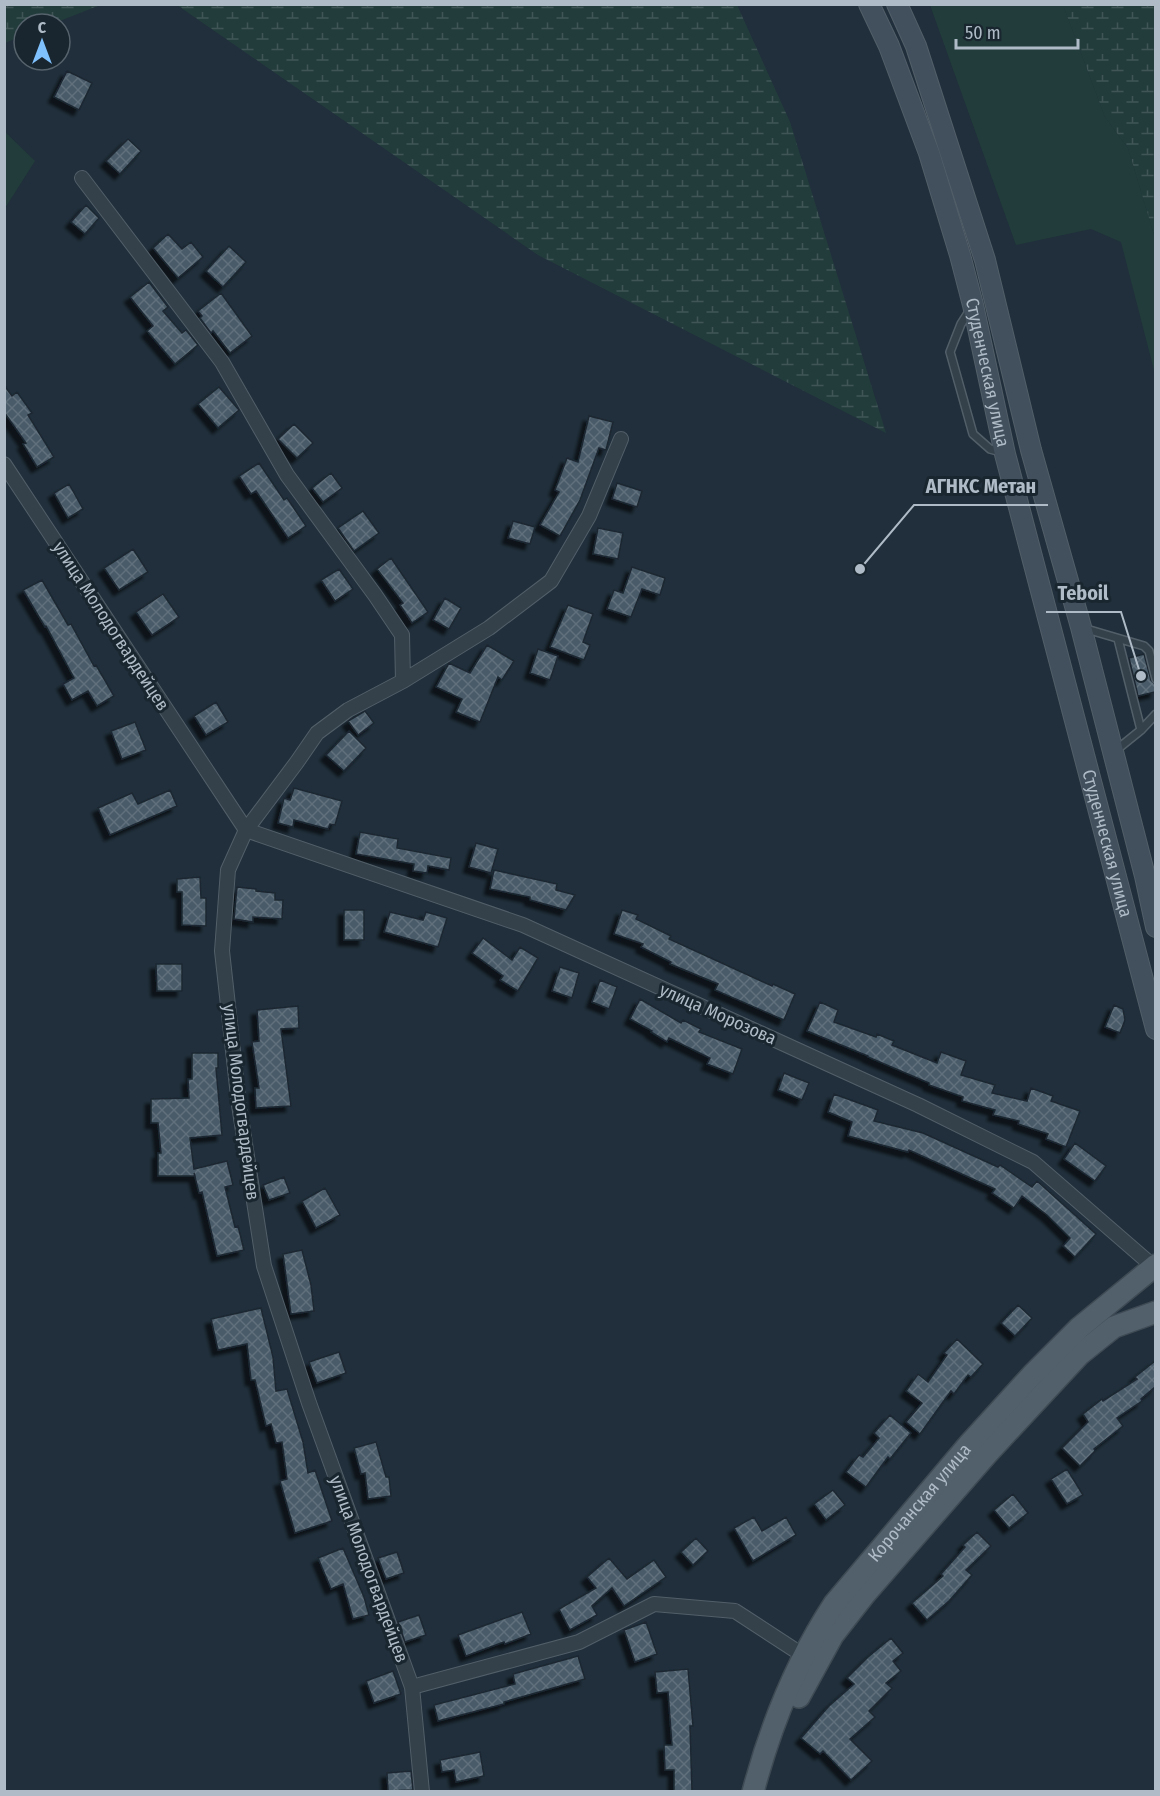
<svg xmlns="http://www.w3.org/2000/svg" width="1160" height="1796" font-family="'Fira Sans Condensed',sans-serif">
  <defs>
    <pattern id="wetland-marsh" width="20" height="14" patternUnits="userSpaceOnUse" patternTransform="scale(1.5)"><rect width="20" height="14" fill="#223c3b"/><path d="M1 5h8M5 5V1M11 12h8M15 12V8" fill="none" stroke="#405656"/></pattern>
    <pattern id="building-cross-hatch" width="8" height="8" patternUnits="userSpaceOnUse" patternTransform="scale(1.5)"><rect width="8" height="8" fill="#485a67"/><path d="M0 0l8 8M0 8l8-8" fill="none" stroke="#60707b"/></pattern>
    <filter id="shadow"><feDropShadow dx="-5.5" dy="5.5" stdDeviation="1.5" flood-color="#0009"/></filter>
  </defs>
  <rect width="100%" height="100%" fill="#202f3b"/>
  <path fill="#223c3b" d="M930,5H1063L1105,117L1128,148L1155,238V374L1121,242L1091,229L1016,245Z
    M5,132L35,161L5,208Z"/>
  <path fill="url(#wetland-marsh)" d="M5,4H100V5L52,24H24V35L5,43Z
    M177,5H737L790,122L886,433L538,255Z
    M1063,5H1155V238L1128,148L1105,117Z"/>
  <path fill="url(#building-cross-hatch)" stroke="#1c2832" stroke-width="1.5" filter="url(#shadow)" d="M67,71L92,83L79,110L54,97Z
    M128,139L141,151L120,174L106,161Z
    M86,205L99,218L85,234L71,222Z
    M168,234L182,249L191,242L203,257L178,278L153,248Z
    M229,246L246,262L223,287L206,271Z
    M149,282L168,307L163,311L182,333L186,330L198,345L175,364L147,331L153,326L130,297Z
    M221,293L252,336L230,353L213,331L211,333L200,318L202,316L198,311Z
    M4,385L12,396L17,392L32,413L28,415L54,457L37,467L23,444L26,443L4,412Z
    M219,387L239,410L218,428L198,404Z
    M589,416L613,422L606,450L599,448L580,500L560,536L540,525L559,492L555,490L567,458L578,462Z
    M294,424L313,443L297,458L278,439Z
    M259,463L284,500L287,498L306,526L288,538L256,491L251,494L239,476Z
    M331,473L342,488L323,502L312,488Z
    M617,483L642,491L637,507L612,499Z
    M69,484L83,509L68,518L54,493Z
    M363,511L379,533L354,551L338,528Z
    M513,521L535,527L530,544L508,538Z
    M598,528L623,533L618,559L593,554Z
    M133,549L148,572L119,590L104,568Z
    M391,558L428,612L412,623L400,605L403,603L377,569Z
    M632,567L665,578L660,595L642,589L631,617L607,609L614,590L623,593Z
    M339,569L353,589L335,601L321,580Z
    M42,580L68,625L71,624L94,666L96,665L114,696L97,706L88,691L72,700L63,684L74,678L46,626L45,627L23,590Z
    M163,594L179,617L152,635L136,612Z
    M445,598L461,608L449,629L433,620Z
    M568,605L593,614L583,642L590,645L584,660L550,647Z
    M487,645L514,661L502,680L498,677L480,722L456,712L462,699L436,687L449,663L470,673Z
    M538,649L558,656L550,680L530,673Z
    M1144,654L1151,680L1155,684V692L1138,696L1129,658Z
    M216,702L228,722L206,735L194,716Z
    M365,711L374,723L358,735L348,721Z
    M135,722L146,750L122,759L111,731Z
    M349,731L366,748L344,771L326,755Z
    M294,788L342,801L335,825L330,824L328,829L294,820L293,827L278,823L284,798L290,800Z
    M170,790L177,806L110,835L98,808L132,793L138,804Z
    M360,832L398,839L397,848L451,858L449,870L428,866L427,873L413,871L414,864L356,854Z
    M476,843L498,849L491,873L469,867Z
    M494,870L557,884L556,890L575,895L566,910L530,900V897L490,889Z
    M200,877L201,898H206V926L182,925V892H177V879Z
    M237,887L256,889V891L275,893V900H283L282,919L253,917V922L234,919Z
    M344,910H364V940H344Z
    M622,910L638,915L636,919L671,936L669,939L772,986L773,984L795,994L784,1020L715,990L718,984L670,964L671,962L641,947L643,944L614,934Z
    M390,912L423,920L426,912L447,918L438,947L384,932Z
    M483,938L512,960L520,947L538,958L518,991L500,980L503,976L472,953Z
    M156,964H182V991H157Z
    M560,967L579,973L572,998L552,991Z
    M600,980L617,987L609,1009L592,1002Z
    M640,999L681,1023L683,1020L701,1029L699,1032L742,1049L733,1074L707,1064L710,1058L669,1038L667,1042L651,1032L652,1031L630,1019Z
    M820,1002L838,1010L834,1022L876,1037L877,1034L894,1041L892,1045L937,1063L941,1052L966,1061L961,1075L995,1085L992,1093L1027,1101L1031,1088L1053,1096L1051,1101L1080,1111L1066,1147L1046,1139L1048,1134L1018,1124L1019,1121L993,1115L995,1110L962,1101L963,1097L929,1085V1083L868,1057V1056L807,1031Z
    M1114,1005L1123,1009L1125,1020L1120,1033L1105,1027Z
    M298,1006L299,1028L281,1029L291,1106L256,1108L255,1088H259L252,1042L259,1041L257,1010Z
    M192,1053H218V1068H216L222,1135L190,1138L194,1169L227,1161L233,1185L225,1187L235,1227L238,1226L244,1250L217,1256L202,1192L199,1193L194,1173L195,1176H158V1153H161L158,1123H151V1099L189,1098L188,1079H192Z
    M784,1073L809,1083L802,1100L778,1090Z
    M834,1094L878,1110L874,1121L923,1133L998,1167L1000,1165L1032,1187L1037,1181L1096,1234L1075,1257L1063,1246L1070,1238L1047,1215L1022,1196L1014,1208L992,1193L995,1189L909,1150L908,1152L848,1136L852,1122L828,1112Z
    M1075,1143L1106,1166L1095,1181L1064,1159Z
    M284,1177L290,1193L269,1200L263,1185Z
    M325,1188L340,1215L316,1228L302,1201Z
    M302,1250L311,1285L314,1311L291,1314L283,1254Z
    M1018,1305L1032,1318L1015,1336L1001,1323Z
    M261,1308L273,1357L276,1391L287,1389L303,1442L308,1473L315,1470L332,1521L295,1533L280,1481L287,1479L282,1442L276,1443L271,1424L266,1426L255,1380H251L247,1344L218,1350L211,1319Z
    M957,1339L983,1364L971,1377L968,1375L954,1394L951,1391L920,1434L906,1422L922,1403L906,1391L918,1374L928,1382L947,1355L944,1353Z
    M339,1352L346,1373L317,1383L309,1362Z
    M1155,1361V1387L1141,1399L1142,1401L1117,1418L1123,1426L1094,1449L1095,1451L1080,1466L1062,1448L1088,1422L1083,1414L1102,1399L1103,1401L1137,1379L1135,1377Z
    M890,1415L911,1433L890,1459L888,1457L866,1487L846,1472L859,1455L863,1457L879,1438L874,1433Z
    M376,1442L386,1477H389L391,1496L368,1499L365,1473L361,1474L354,1448Z
    M1067,1469L1083,1495L1067,1504L1051,1479Z
    M833,1490L845,1505L826,1520L814,1504Z
    M1013,1494L1028,1513L1009,1528L994,1510Z
    M754,1517L762,1531L786,1517L796,1535L753,1561L734,1528Z
    M977,1532L991,1546L966,1570L972,1575L949,1601L927,1620L912,1603L943,1576L941,1574L965,1547L963,1545Z
    M696,1538L708,1551L693,1565L681,1552Z
    M343,1548L364,1597L369,1615L353,1619L343,1584L331,1589L318,1558Z
    M397,1552L404,1573L386,1579L378,1558Z
    M609,1558L627,1579L654,1560L666,1577L624,1606L612,1588L592,1606L597,1615L570,1630L559,1609L596,1588L587,1577Z
    M522,1612L531,1634L505,1644L504,1642L466,1656L458,1635Z
    M419,1615L426,1635L405,1642L398,1622Z
    M646,1622L657,1654L635,1662L624,1630Z
    M891,1638L903,1653L893,1661L901,1671L886,1683L892,1688L869,1711L875,1717L850,1739L872,1761L851,1780L823,1751L820,1754L801,1738L829,1706L854,1684L847,1678L868,1657Z
    M578,1656L585,1679L504,1702V1704L438,1721L434,1705L515,1684L513,1674Z
    M688,1669L693,1726H690L692,1791H674V1770H665L664,1745H672L668,1692L657,1693L655,1672Z
    M393,1671L401,1694L374,1703L366,1681Z
    M480,1752L484,1776L456,1782L454,1770L442,1772L440,1760Z
    M411,1771L413,1790L388,1791L387,1773Z"/>
  <g fill="none" stroke-linecap="round" stroke-linejoin="round">
    <g stroke="#525f69" stroke-width="10">
      <path id="service" d="M970,310L961,324L950,352L973,434L990,449L1001,452
        M1083,628L1144,646L1149,651L1156,679
        M1118,639L1141,730
        M1115,751L1141,730L1156,714"/>
    </g>
    <g stroke="#525f69" stroke-width="16">
      <path id="minor" d="M82,178L222,362L287,475L375,595L402,635L403,681
        M621,439L589,516L551,581L489,628L403,681L348,710L317,733L297,762L246,830L523,925L918,1105L1033,1162L1154,1267
        M4,464L246,830L228,870L222,951L239,1105L264,1266L309,1403L412,1687L422,1792
        M412,1687L579,1642L654,1604L735,1611L804,1656"/>
    </g>
    <g stroke="#525f69" stroke-width="22">
      <g id="secondary">
        <path id="s1" d="M869,4L889,46L929,153L960,255L973,305L1005,454L1156,1029"/>
        <path d="M897,4L916,46L985,260L1031,450L1081,627L1145,876L1156,927"/>
      </g>
    </g>
    <g stroke="#3e4a54" stroke-width="24">
      <g id="primary">
        <path d="M799,1697L833,1635L865,1594L987,1454L1079,1355L1114,1327L1156,1312"/>
        <path id="s2" d="M753,1792C771,1724 796,1662 834,1604L970,1443L1032,1375L1079,1328L1156,1265"/>
      </g>
    </g>
    <use href="#service" stroke="#34414b" stroke-width="7"/>
    <use href="#minor" stroke="#34414b" stroke-width="14"/>
    <use href="#secondary" stroke="#42505e" stroke-width="20"/>
    <use href="#primary" stroke="#52606b" stroke-width="21"/>
  </g>
  <g text-anchor="middle" stroke-width="6" stroke-linejoin="round" paint-order="stroke">
    <g font-size="18" fill="#afbcc7" stroke="#1a262f">
      <text dy="6" stroke="none"><textPath href="#s1" startOffset="388">Студенческая улица</textPath></text>
      <text transform="translate(111 626) rotate(57)" y="6">улица Молодогвардейцев</text>
      <text dy="6" stroke="none"><textPath href="#s1" startOffset="874">Студенческая улица</textPath></text>
      <text transform="translate(718 1014) rotate(24)" y="6">улица Морозова</text>
      <text transform="translate(241 1102) rotate(83)" y="6">улица Молодогвардейцев</text>
      <text dy="6" stroke="none"><textPath href="#s2" startOffset="338">Корочанская улица</textPath></text>
      <text transform="translate(369 1569) rotate(70)" y="6">улица Молодогвардейцев</text>
    </g>
  </g>
  <path fill="none" stroke="#afbcc7" stroke-width="2" d="M860 569L914 505H1048M1141 676L1121 612H1046"/>
  <g fill="#afbcc7" stroke="#1a262f" stroke-width="2">
    <circle cx="860" cy="569" r="6"/>
    <circle cx="1141" cy="676" r="6"/>
  </g>
  <g font-size="20" text-anchor="middle" font-weight="bold" fill="#afbcc7" stroke="#1a262f" stroke-width="6" stroke-linejoin="round" paint-order="stroke">
    <text x="981" y="493">АГНКС Метан</text>
    <text x="1083" y="600">Teboil</text>
  </g>
  <rect width="1160" height="1796" fill="none" stroke="#afbcc7" stroke-width="12"/>
  <g transform="translate(42 42)"><circle r="28" fill="#1a262f" stroke="#56626c" stroke-width="1.5"/>
  <path d="M0-4.5L10 22L0 15L-10 22Z" fill="#7fc1fc"/>
  <text y="-9" font-size="16" font-weight="bold" text-anchor="middle" fill="#afbcc7">С</text>
  </g>
  <path d="M956 39v9h122v-9" fill="none" stroke="#afbcc7" stroke-width="3"/>
  <text x="965" y="39" font-size="18" fill="#afbcc7" stroke="#1a262f" stroke-width="4.5" paint-order="stroke">50 m</text>
</svg>
